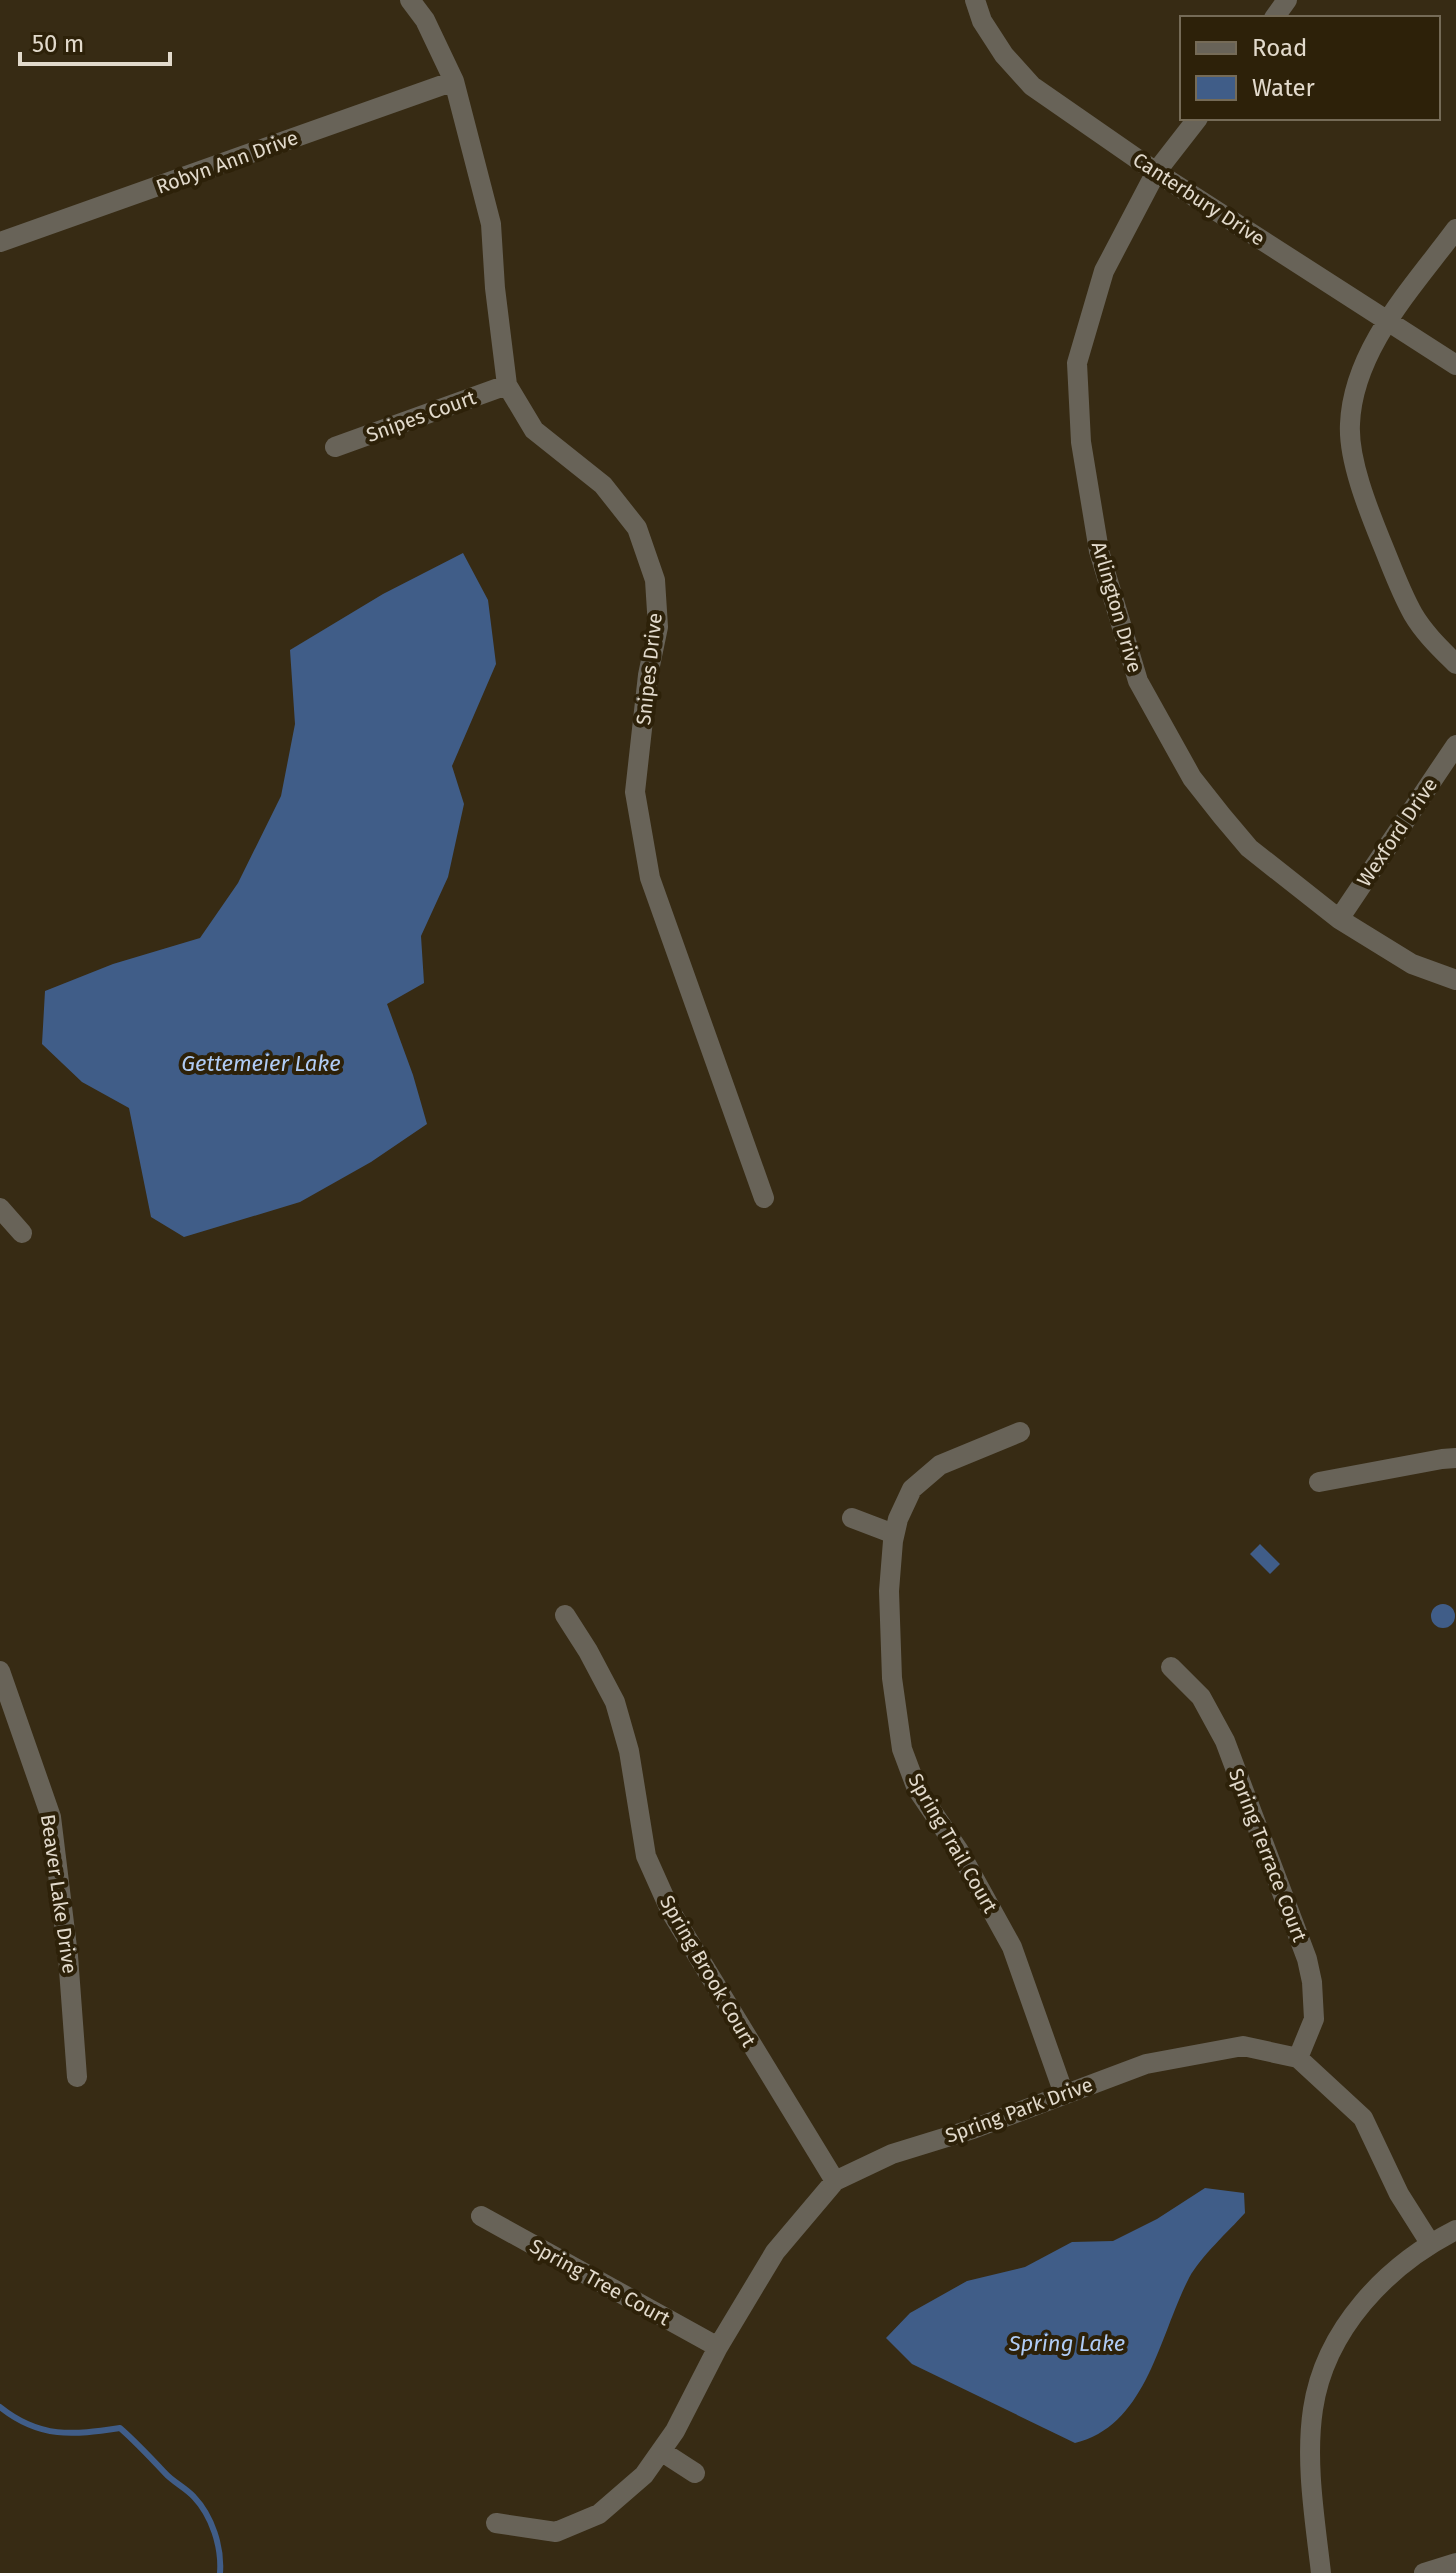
<svg xmlns="http://www.w3.org/2000/svg" width="1456" height="2573" font-family="'Fira Sans',sans-serif">
  <rect width="100%" height="100%" fill="#372b14"/>
  <path fill="#405d88" d="M463,553L488,600L496,664L452,766L464,804L448,877L421,936L424,983L387,1004L413,1075L427,1124L371,1162L300,1202L184,1237L151,1217L129,1108L82,1082L42,1044L45,991L113,964L200,938L238,883L281,796L295,724L290,650L383,594Z
    M1260,1544L1280,1564L1270,1574L1250,1554Z
    M1431 1616a12 12 0 1 1 24 0a12 12 0 1 1-24 0Z
    M1205,2188L1244,2193L1245,2213C1228,2232 1201,2256 1189,2278C1159,2336 1147,2426 1075,2443L912,2364L886,2338L910,2313L967,2281L1025,2267L1072,2242L1113,2241L1157,2219Z"/>
  <g fill="none" stroke-linecap="round" stroke-linejoin="round">
    <path stroke="#405d88" stroke-width="6" d="M0,2407C40,2439 73,2435 120,2428C136,2442 150,2457 165,2473C173,2482 186,2488 194,2497C212,2516 222,2547 220,2573"/>
    <path stroke="#686358" stroke-width="20" d="M410,0L425,20L454,81L491,224L495,288L507,385L534,430L603,485L637,528L655,580L658,627L648,675L635,792L650,878L764,1198
      M975,0L982,21L1004,55L1032,86L1156,172L1456,365
      M1274,18L1287,0
      M1198,118L1156,172L1104,271L1077,363L1081,442L1099,551L1138,681L1192,778L1222,816L1249,848L1339,919L1412,964L1456,980
      M1456,229C1414,286 1353,349 1350,424C1348,459 1368,509 1381,541C1391,565 1400,591 1413,614C1424,633 1441,649 1456,664
      M0,242L454,81
      M335,447L507,385
      M1339,919L1456,745
      M0,1208L22,1233
      M1020,1432L940,1465L912,1489L898,1519L893,1541L889,1591L892,1678L902,1749L917,1789L959,1851L1012,1947L1064,2094
      M1319,1482L1442,1459L1456,1458
      M852,1518L894,1534
      M565,1615L588,1651L615,1702L629,1751L646,1856L671,1912L835,2181
      M1171,1667L1201,1697L1225,1741L1307,1959L1312,1982L1314,2019L1298,2058
      M0,1671L51,1817L68,1956L77,2077
      M481,2216L718,2347
      M661,2451L695,2473
      M496,2523L556,2532L599,2514L644,2475L675,2431L718,2347L775,2252L835,2181L892,2154L973,2129L1146,2064L1243,2046L1298,2058L1363,2118L1399,2194L1430,2243
      M1321,2573C1315,2520 1305,2462 1313,2409C1325,2329 1387,2265 1456,2230
      M1424,2573L1456,2563"/>
  </g>
  <g text-anchor="middle" stroke-width="8" stroke-linejoin="round" paint-order="stroke">
    <g font-size="20" fill="#e2dacc" stroke="#2d2109">
      <text transform="translate(227 162) rotate(-20)" y="7">Robyn Ann Drive</text>
      <text transform="translate(1199 199) rotate(33)" y="7">Canterbury Drive</text>
      <text transform="translate(421 416) rotate(-20)" y="7">Snipes Court</text>
      <text transform="translate(1117 607) rotate(74)" y="7">Arlington Drive</text>
      <text transform="translate(649 669) rotate(-84)" y="7">Snipes Drive</text>
      <text transform="translate(1397 832) rotate(-56)" y="7">Wexford Drive</text>
      <text transform="translate(953 1843) rotate(60)" y="7">Spring Trail Court</text>
      <text transform="translate(1268 1855) rotate(69)" y="7">Spring Terrace Court</text>
      <text transform="translate(59 1894) rotate(82)" y="7">Beaver Lake Drive</text>
      <text transform="translate(708 1971) rotate(60)" y="7">Spring Brook Court</text>
      <text transform="translate(1019 2110) rotate(-20)" y="7">Spring Park Drive</text>
      <text transform="translate(600 2282) rotate(29)" y="7">Spring Tree Court</text>
    </g>
    <g font-size="22" font-style="italic" fill="#b0ccf5" stroke="#2d2109">
      <text x="261" y="1071">Gettemeier Lake</text>
      <text x="1067" y="2351">Spring Lake</text>
    </g>
  </g>
  <rect x="1180" y="16" width="260" height="104" fill="#2d2109" stroke="#756b57" stroke-width="2"/>
  <rect x="1196" y="42" width="40" height="12" fill="#686358" stroke="#756b57" stroke-width="2"/>
  <text x="1252" y="56" font-size="24" fill="#e2dacc">Road</text>
  <rect x="1196" y="76" width="40" height="24" fill="#405d88" stroke="#756b57" stroke-width="2"/>
  <text x="1252" y="96" font-size="24" fill="#e2dacc">Water</text>
  <path d="M20 52v12h150v-12" fill="none" stroke="#e2dacc" stroke-width="4"/>
  <text x="32" y="52" font-size="24" fill="#e2dacc" stroke="#2d2109" stroke-width="6" paint-order="stroke">50 m</text>
</svg>
